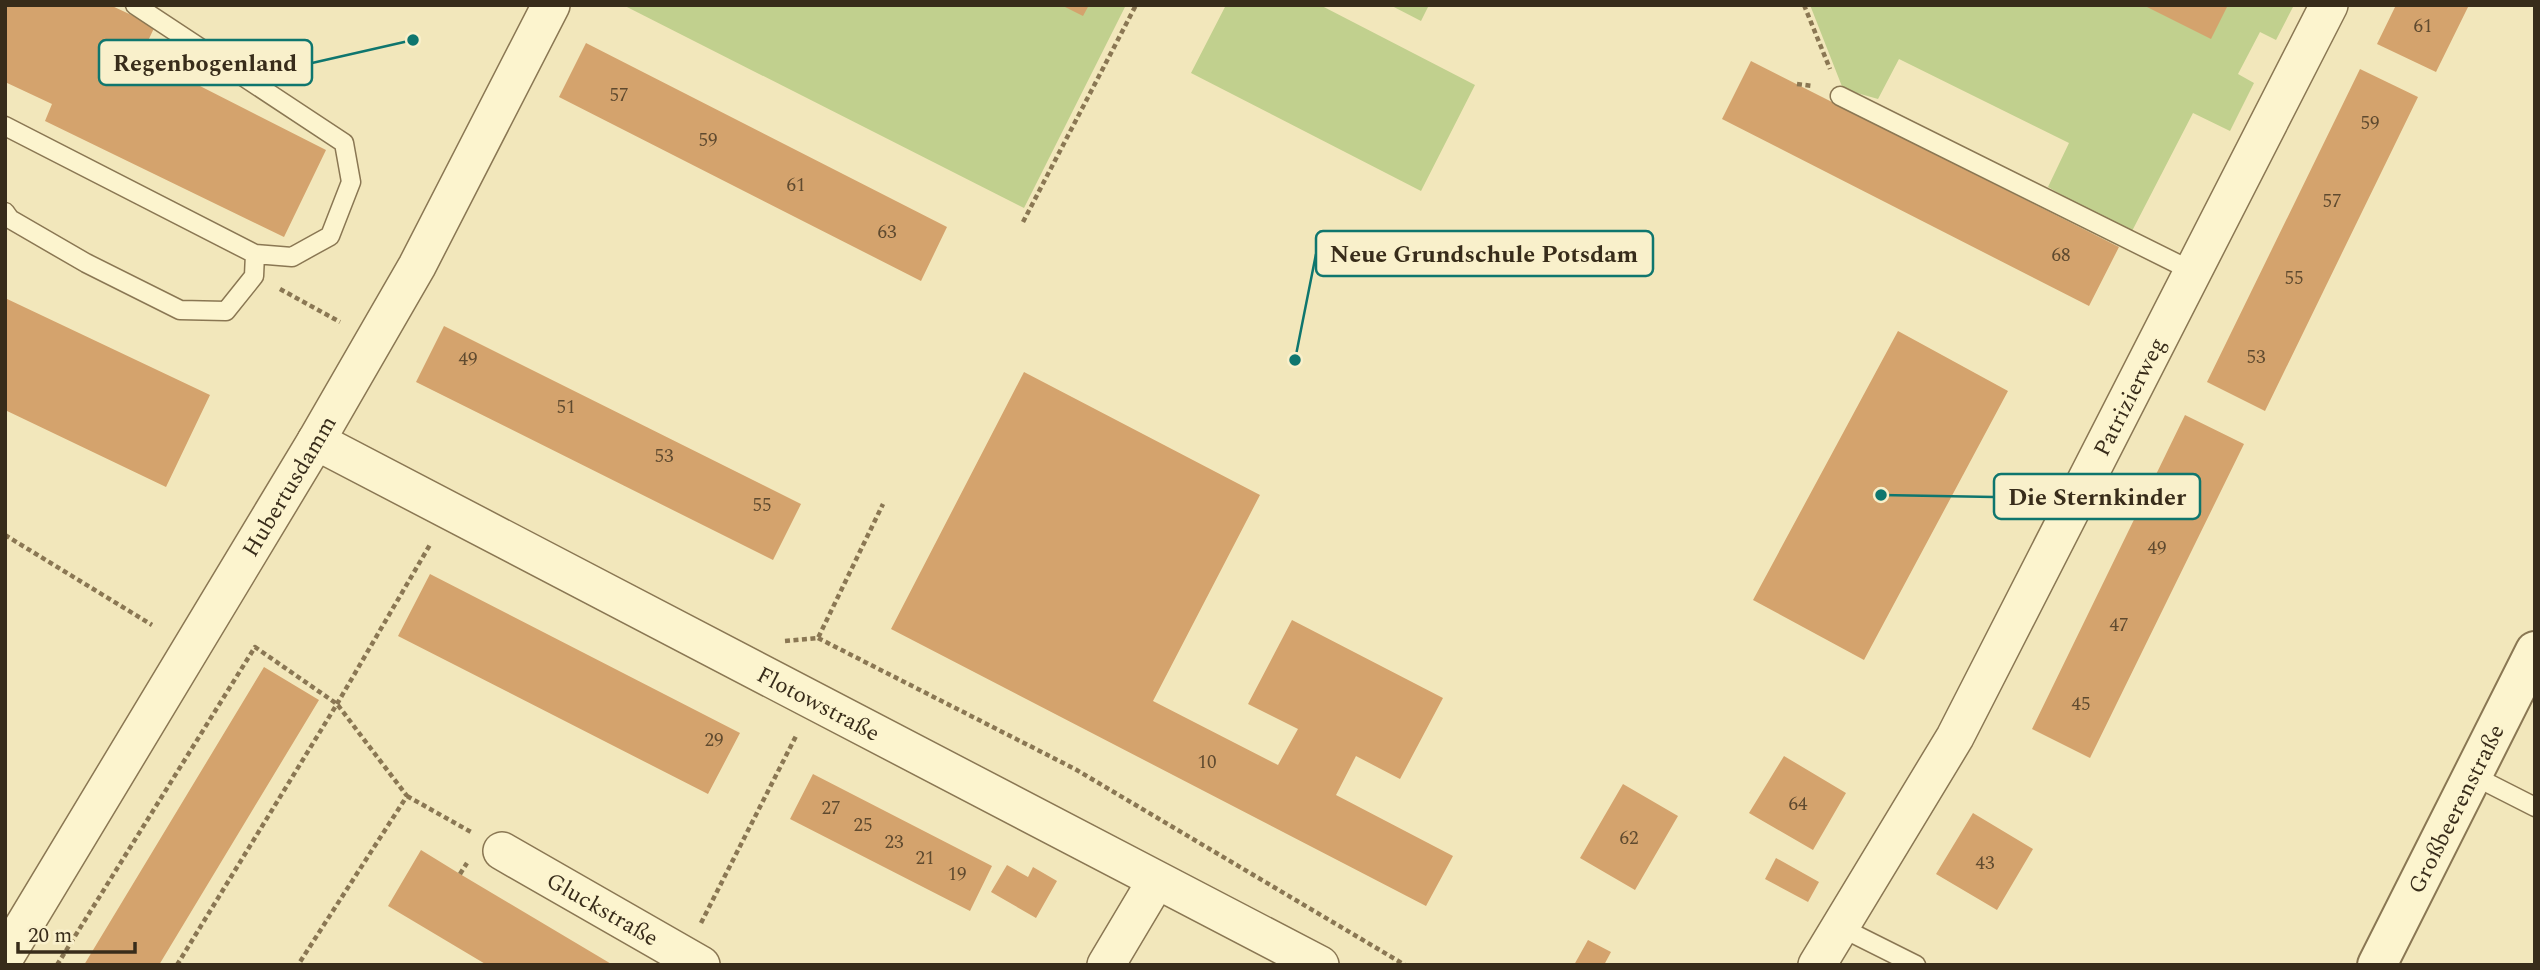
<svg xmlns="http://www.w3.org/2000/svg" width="2540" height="970" font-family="Spectral,serif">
  <rect width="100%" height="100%" fill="#f2e7bb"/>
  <path fill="#c1d08e" d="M623,5H1126L1024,208Z
    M1226,5H1320L1475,85L1421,191L1191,73Z
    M1390,5H1429L1421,21Z
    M1810,5H2294L2276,40L2260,32L2238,74L2254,83L2230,131L2193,113L2130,235L2048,187L2069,143L1899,59L1878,99L1843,89Z"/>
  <path fill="#d4a36d" d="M5,5H110L155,26L141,56L326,150L284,237L45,121L52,104L5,82Z
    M1061,5H1089L1083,16Z
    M2143,5H2228L2211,39Z
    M2396,5H2469L2436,72L2377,44Z
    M586,43L947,227L921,281L559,97Z
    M1751,61L2119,247L2089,306L1722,119Z
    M2360,69L2418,97L2265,411L2207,382Z
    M5,298L210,395L166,487L5,410Z
    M444,326L801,504L773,560L416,382Z
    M1898,331L2008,391L1864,660L1753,600Z
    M1024,372L1260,495L1153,701L1278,765L1298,729L1248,704L1292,620L1443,698L1400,779L1356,756L1336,795L1453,856L1426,906L891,629Z
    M2185,415L2244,444L2090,758L2032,729Z
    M430,574L740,733L708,794L398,636Z
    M264,667L319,700L261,796L159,965H84Z
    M1784,756L1846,793L1813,850L1749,813Z
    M813,774L992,866L970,911L790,819Z
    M1623,784L1678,816L1635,890L1580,858Z
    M1973,813L2033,849L1997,910L1936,874Z
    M421,850L460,874L613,965H487L388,906Z
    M1776,858L1819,882L1808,902L1765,879Z
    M1007,865L1028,877L1033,867L1057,881L1036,918L991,892Z
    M1588,940L1611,952L1604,965H1574Z"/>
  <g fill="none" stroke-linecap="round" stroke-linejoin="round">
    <g stroke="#8a7753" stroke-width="21">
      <path id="service" d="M1840,96L2192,271
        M5,126L255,254L292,257L330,236L351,182L344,143L135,5
        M5,212L10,219L86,263L180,310L226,311L254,276L255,254
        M2472,775L2535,807
        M1840,927L1916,965"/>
    </g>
    <g stroke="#8a7753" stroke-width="40">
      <g id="minor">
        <path id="s1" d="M316,441L1320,965"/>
        <path id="s2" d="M502,851L701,965"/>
        <path id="s3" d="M5,957L316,441L417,266L551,5"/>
        <path d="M1106,965L1156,881"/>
        <path id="s4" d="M1817,965L1955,737L2329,5"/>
      </g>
    </g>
    <g stroke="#8a7753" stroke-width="42">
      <g id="tertiary">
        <path id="s5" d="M2377,965L2535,651"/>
      </g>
    </g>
    <path stroke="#8a7753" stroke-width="4.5" stroke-dasharray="5 3.5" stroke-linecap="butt" d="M1804,5L1830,69
      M1797,84L1813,86
      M1023,222L1136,5
      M280,289L340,322
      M5,535L152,625
      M818,638L1075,769L1405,965
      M785,641L818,638L883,504
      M407,796L471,832
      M460,874L467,863
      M701,923L797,734
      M57,965L255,647L337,704L407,796L298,965
      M177,965L337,704L431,543"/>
    <use href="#service" stroke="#fcf4ce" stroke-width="18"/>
    <use href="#minor" stroke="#fcf4ce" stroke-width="37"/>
    <use href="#tertiary" stroke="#fcf4ce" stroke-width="38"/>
  </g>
  <g text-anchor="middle" stroke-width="7" stroke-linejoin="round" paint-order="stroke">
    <g font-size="19" fill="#5f4a2f">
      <text x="2423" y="32">61</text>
      <text x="619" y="101">57</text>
      <text x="2370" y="129">59</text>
      <text x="708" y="146">59</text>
      <text x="796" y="191">61</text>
      <text x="2332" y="207">57</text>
      <text x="887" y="238">63</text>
      <text x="2061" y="261">68</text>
      <text x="2294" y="284">55</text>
      <text x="2256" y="363">53</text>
      <text x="468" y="365">49</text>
      <text x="566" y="413">51</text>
      <text x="664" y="462">53</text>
      <text x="762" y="511">55</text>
      <text x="2157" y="554">49</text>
      <text x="2119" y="631">47</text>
      <text x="2081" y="710">45</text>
      <text x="714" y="746">29</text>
      <text x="1207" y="768">10</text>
      <text x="1798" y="810">64</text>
      <text x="831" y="814">27</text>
      <text x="863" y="831">25</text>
      <text x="1629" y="844">62</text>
      <text x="894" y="848">23</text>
      <text x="925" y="864">21</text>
      <text x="1985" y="869">43</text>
      <text x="957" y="880">19</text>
    </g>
    <g font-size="23" fill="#382c1a" stroke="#f9f0cb">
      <text dy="8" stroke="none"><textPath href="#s4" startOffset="649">Patrizierweg</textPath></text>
      <text dy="8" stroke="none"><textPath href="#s3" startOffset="550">Hubertusdamm</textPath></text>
      <text dy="8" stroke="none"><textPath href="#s1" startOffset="567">Flotowstraße</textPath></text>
      <text dy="8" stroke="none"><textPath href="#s5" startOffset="175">Großbeerenstraße</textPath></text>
      <text dy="8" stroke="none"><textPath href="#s2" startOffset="116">Gluckstraße</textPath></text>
    </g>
  </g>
  <path fill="none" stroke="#0f766e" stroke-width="2.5" d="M413 40L312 63M1295 360L1316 254M1881 495L1994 497"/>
  <g fill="#0f766e" stroke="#f9f0cb" stroke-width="2.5">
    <circle cx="413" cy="40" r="7"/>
    <circle cx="1295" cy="360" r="7"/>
    <circle cx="1881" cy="495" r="7"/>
  </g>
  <g fill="#f9f0cb" stroke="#0f766e" stroke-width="2.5">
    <rect x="99" y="40" width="213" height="45" rx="7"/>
    <rect x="1316" y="231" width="337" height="45" rx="7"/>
    <rect x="1994" y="474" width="206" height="45" rx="7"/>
  </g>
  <g font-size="24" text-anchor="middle" font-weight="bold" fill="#382c1a">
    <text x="205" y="71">Regenbogenland</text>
    <text x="1484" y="262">Neue Grundschule Potsdam</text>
    <text x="2097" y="505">Die Sternkinder</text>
  </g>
  <rect width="2540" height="970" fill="none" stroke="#382c1a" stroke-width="14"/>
  <path d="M18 942v10h117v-10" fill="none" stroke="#382c1a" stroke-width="3.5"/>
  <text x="28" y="942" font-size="21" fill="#382c1a" stroke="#f9f0cb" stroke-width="5" paint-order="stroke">20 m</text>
</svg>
